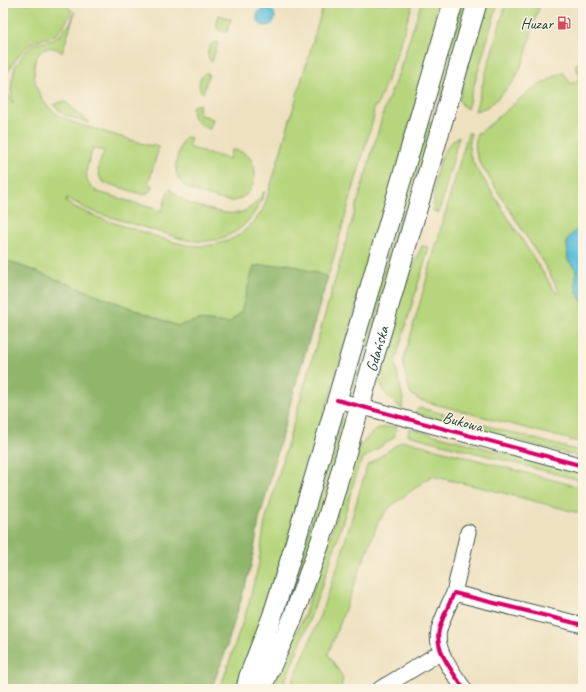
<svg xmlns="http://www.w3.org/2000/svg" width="586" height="692" font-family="Caveat,sans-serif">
  <rect width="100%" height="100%" fill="#fcf5e5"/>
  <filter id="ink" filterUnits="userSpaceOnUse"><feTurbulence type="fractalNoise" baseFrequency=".025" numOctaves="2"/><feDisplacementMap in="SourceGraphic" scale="8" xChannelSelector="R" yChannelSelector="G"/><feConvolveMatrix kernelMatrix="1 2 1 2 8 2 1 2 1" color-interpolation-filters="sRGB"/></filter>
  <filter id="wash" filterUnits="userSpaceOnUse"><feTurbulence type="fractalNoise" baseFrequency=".012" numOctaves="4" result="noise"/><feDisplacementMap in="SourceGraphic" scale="16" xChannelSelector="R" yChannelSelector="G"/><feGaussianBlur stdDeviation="0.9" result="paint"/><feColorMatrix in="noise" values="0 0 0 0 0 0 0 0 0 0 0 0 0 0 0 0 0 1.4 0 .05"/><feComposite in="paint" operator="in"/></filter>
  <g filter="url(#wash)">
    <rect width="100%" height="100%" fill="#eee1c0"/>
    <path fill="#b6d57c" stroke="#6a8958" d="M3,3H62L72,10C68,20 61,33 51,37C43,39 34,41 28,46C18,53 11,69 3,78Z
      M324,3H413L395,59L377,106H374L373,115L374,116L328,277L289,264L254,266L241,312L229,323L198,320L178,326L3,259V87L13,103L11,91L12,80L15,67L25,52L33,45L52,40L61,34L71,22L74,12H75L62,53C58,49 54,47 48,48C29,53 33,80 39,93C43,101 49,109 57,114C69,123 85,126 99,130C117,136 135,141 152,146L153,144L159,147L148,184L153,186L150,191L144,195L103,182C94,171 100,163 104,151L93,148C88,164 79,181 98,192L162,211L168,191L170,189C185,203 189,204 208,209C235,217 248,216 265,191C254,223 230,244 194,241C181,240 168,234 156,231C137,225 119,220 100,214L87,209L67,198L66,202C89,216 114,223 140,231C155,236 171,242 187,245C221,250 250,235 265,205Z
      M421,3H445L273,590L235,689H220L248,606L258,567L265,522L385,107L399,72Z
      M461,3H469L442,95H439L436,91Z
      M486,3H498L467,109L463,106L459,99Z
      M506,3H540L524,60L514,81L495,101L487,107L475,111Z
      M219,15L231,19L227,32L219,30L216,26Z
      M214,42H217L218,43L212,62C205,57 207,47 214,42Z
      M583,59V225L575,231L567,241L568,260L576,270C575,284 575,290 583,303V443L419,400L410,393L403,362L468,133H471C468,147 468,153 475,166L556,293L559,291L547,269L480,163C474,152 475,144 477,133L481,132L529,91L563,72L571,84L581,78L575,65L582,62Z
      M205,73H208L209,74L203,93C196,88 199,78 205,73Z
      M65,101L78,114L89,122V123L65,115L53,105Z
      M200,104L198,114L213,119L210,129C200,126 191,119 192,107L195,105Z
      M429,121L433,123L355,389L353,387L354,370L427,122Z
      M459,136L439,213L432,210C435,200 433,189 435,179C438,162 444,146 459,136Z
      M186,137L191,138L188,147L229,159L232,150C262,150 263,195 233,201C226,202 217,198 209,196C186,189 170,182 178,154C180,147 181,141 186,137Z
      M422,246L429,247L396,359L395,362L403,399L402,409L386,395L377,376L400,296Z
      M421,408L583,452V458L415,413L417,409Z
      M344,418L347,419L313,538L292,593H290L341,420Z
      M397,425L395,435L393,438L364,458L358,467C338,543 313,617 281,689H272L304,616L325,555L355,452C364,443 368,433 381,428C387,427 392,427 397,425Z
      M409,428L583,474V481L408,435Z
      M406,441L583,488V514L488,489L431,476L391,506L378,522L328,654L343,678L341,689H290L318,621L340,559L367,466L400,442Z"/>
    <path fill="#90b66c" stroke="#587a50" d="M3,259L178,326L198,320L229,323L241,312L254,266L289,264L328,277L294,390L259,521L251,566L224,656L211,689H3Z"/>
    <path fill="#5dbedb" stroke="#3e7e88" d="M257 17a9 9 0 1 1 18 0a9 9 0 1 1-18 0Z
      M583,225V303C575,290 575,284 576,270L568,260L567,240L575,231Z"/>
  </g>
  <g filter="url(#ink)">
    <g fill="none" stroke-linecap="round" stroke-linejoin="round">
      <g stroke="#3e5649" stroke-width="17">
        <path id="minor" d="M337,400L583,466
          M454,593L468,532
          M380,689L441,652
          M464,689C454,673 434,651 439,630C442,618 449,605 454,593L583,625"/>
      </g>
      <g stroke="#3e5649" stroke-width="21">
        <g id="major">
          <path d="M246,689L249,676L272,617L291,557L453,3"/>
          <path id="s1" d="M261,689L292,620L321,540L477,3"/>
        </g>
      </g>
      <use href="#minor" stroke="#fff" stroke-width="15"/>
      <use href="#major" stroke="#fff" stroke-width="19"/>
      <g stroke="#fcf5e5" stroke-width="6">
        <path id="cycleway" d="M337,400L583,466
          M464,689C454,673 434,651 439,630C442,618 449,605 454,593L583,625"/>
      </g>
      <use href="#cycleway" stroke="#d6006c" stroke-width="4"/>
    </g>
  </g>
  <defs>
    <g id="fuel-bare" transform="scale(1.08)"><path d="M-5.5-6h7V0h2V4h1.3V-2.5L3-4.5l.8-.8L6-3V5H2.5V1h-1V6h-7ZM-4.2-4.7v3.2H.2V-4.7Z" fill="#d1495b" stroke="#fcf5e5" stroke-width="2.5" paint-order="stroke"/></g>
  </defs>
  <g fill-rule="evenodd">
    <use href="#fuel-bare" x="564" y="23"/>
  </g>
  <g text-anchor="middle" stroke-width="3" stroke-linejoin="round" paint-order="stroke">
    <g font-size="16" fill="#1f3d34" stroke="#fcf5e5" text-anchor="end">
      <text x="553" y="29">Huzar</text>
    </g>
    <g font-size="16" fill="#1f3d34" stroke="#fcf5e5">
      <text dy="6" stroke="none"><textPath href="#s1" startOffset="360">Gdańska</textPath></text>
      <text transform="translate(463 421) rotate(15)" y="6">Bukowa</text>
    </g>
  </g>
  <rect width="586" height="692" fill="none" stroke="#fcf5e5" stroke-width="16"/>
</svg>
